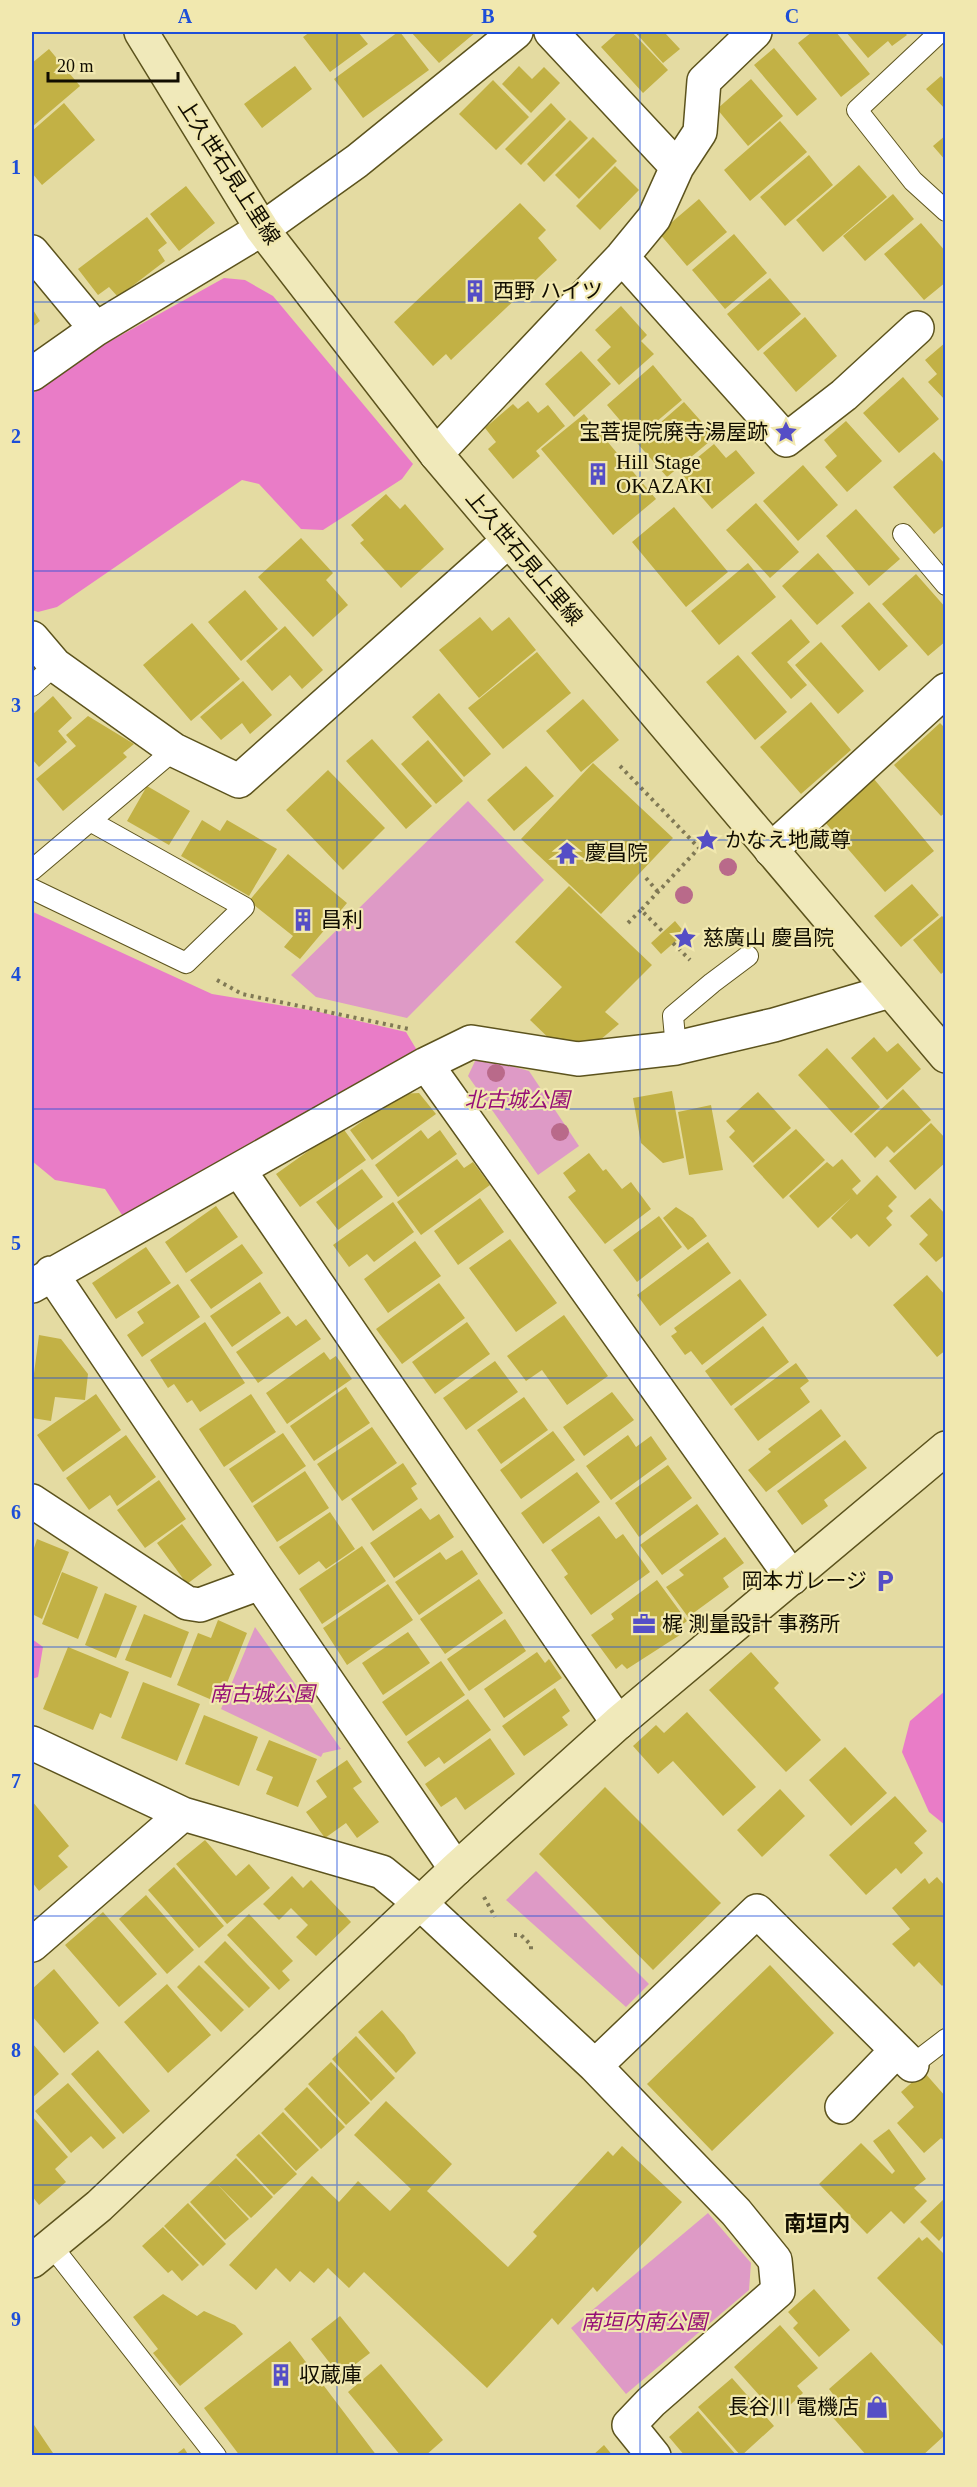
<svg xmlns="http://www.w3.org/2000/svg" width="977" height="2487" font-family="'Times New Roman','Noto Sans JP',serif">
  <rect width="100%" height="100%" fill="#e4dba2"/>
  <path fill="#de9ac6" d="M468,801L544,880L407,1018L316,997L291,975Z
    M477,1057L529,1071L579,1146L538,1175L468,1076Z
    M255,1627L341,1749L323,1753L321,1757L221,1709Z
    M536,1871L649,1984L626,2007L506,1900Z
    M708,2213L751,2263L749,2290L626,2394L571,2328Z"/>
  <path fill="#e97cc7" d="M224,278L245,280L273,296L413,464L402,479L323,530L301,529L259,484L242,480L57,607L38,612L32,610V394L98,348Z
    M33,912L212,994L315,1011L406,1032L418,1052L124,1218L105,1189L55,1180L32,1161Z
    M32,1639L43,1647L38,1677L32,1679Z
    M945,1691V1825L929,1812L902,1752L910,1721Z"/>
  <path fill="#c2b145" d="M310,32H358L368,44L330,72L303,37Z
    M398,32H400L429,70L363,118L334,79Z
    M411,32H476L439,63Z
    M618,32H632L668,70L643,93L601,47Z
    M635,32H664L680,49L663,63Z
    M812,32H836L870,74L841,97L798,43Z
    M846,32H904L907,35L892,46L888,41L868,58Z
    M774,48L817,99L797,116L754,65Z
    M49,49L80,86L32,127V63Z
    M295,66L312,89L262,128L244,104Z
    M519,66L532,79L544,67L560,83L531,113L502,84Z
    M941,76L946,82V110L926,89Z
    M751,79L783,116L748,146L717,109Z
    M493,80L529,117L496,150L459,114Z
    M64,103L95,140L42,185L32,173V131Z
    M551,103L566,119L521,165L505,149Z
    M570,120L588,138L544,182L527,164Z
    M780,121L807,152L750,201L724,170Z
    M946,135V161L933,146Z
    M593,137L617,161L579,199L555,175Z
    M809,155L833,185L785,226L760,197Z
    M859,165L887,197L823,252L796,220Z
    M615,166L639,190L600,230L576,206Z
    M186,186L215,223L179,251L150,214Z
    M893,194L914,219L865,261L843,236Z
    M699,199L727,232L687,266L659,233Z
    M520,203L546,230L538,238L557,260L451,360L446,354L433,366L394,322Z
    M147,217L167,243L158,250L165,261L118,297L109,287L98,295L78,269Z
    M921,223L946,252V282L924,300L884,254Z
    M734,234L767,273L725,309L692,270Z
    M770,278L801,314L758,351L727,314Z
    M621,306L647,335L641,341L654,354L619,385L597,360L611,347L595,330Z
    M32,308L40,321L32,327Z
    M805,317L837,356L796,392L763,353Z
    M946,342V401L928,382L937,374L925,360Z
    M581,351L611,384L574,417L545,384Z
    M653,365L682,400L636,439L607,405Z
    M903,377L939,419L899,453L863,413Z
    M528,401L538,413L548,405L565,426L536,451L540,456L513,479L488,449L496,442L485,428L513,404L518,409Z
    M684,402L715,437L667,477L637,443Z
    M584,414L656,499L613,535L541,449Z
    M846,421L882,461L847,492L825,467L837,456L824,440Z
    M714,444L726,458L736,450L755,473L712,509L680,472Z
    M934,452L946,465V524L934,534L893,487Z
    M803,465L838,505L798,541L763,501Z
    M386,494L400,509L405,504L444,549L401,588L360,543L364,540L351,525Z
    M756,503L799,552L770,578L726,530Z
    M674,507L728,572L686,607L632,542Z
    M856,509L900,559L869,586L826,536Z
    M301,538L333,573L326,580L348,605L313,637L258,577Z
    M818,553L854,593L817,625L782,586Z
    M748,563L776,597L719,645L691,611Z
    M916,574L946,608V641L928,656L882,604Z
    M245,590L278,629L241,661L208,622Z
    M869,602L908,646L879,671L841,626Z
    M480,617L492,631L509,617L536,650L479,698L439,650Z
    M791,619L810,642L787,662L807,685L791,699L751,653Z
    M192,623L240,679L191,721L143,665Z
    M285,626L323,670L302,689L290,675L272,691L246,661Z
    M821,642L864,691L838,714L795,665Z
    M537,652L571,693L503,749L468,708Z
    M738,655L787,712L755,740L706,682Z
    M243,681L272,715L250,734L242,723L221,740L200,717Z
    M439,693L491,754L464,777L412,717Z
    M53,696L72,718L58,731L67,742L39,767L32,759V715Z
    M583,699L619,740L581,772L546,731Z
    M811,702L851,750L801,794L760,747Z
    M88,716L134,744L123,753L127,757L63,811L36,779L76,746L66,735Z
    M940,723L946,729V812L941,816L894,765Z
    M372,739L432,806L406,829L346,761Z
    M428,740L463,781L436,804L401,764Z
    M593,763L673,838L601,914L521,839Z
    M526,766L554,796L514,831L487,800Z
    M328,770L385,828L343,870L286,810Z
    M874,779L934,851L885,892L824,821Z
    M147,786L190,811L169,845L127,821Z
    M202,820L220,831L227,820L277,849L249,896L181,856Z
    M288,854L347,903L300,959L284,947L293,936L249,901Z
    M912,884L939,915L901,947L874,916Z
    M569,886L652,965L605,1012L619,1024L600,1040L556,1045L530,1020L562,987L515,942Z
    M942,916L946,920V970L941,974L913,940Z
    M675,921L685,933L661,954L651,943Z
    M874,1037L887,1052L898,1043L921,1069L887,1100L851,1058Z
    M827,1048L880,1107L851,1133L798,1075Z
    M903,1089L931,1120L894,1153L887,1146L875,1158L854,1134Z
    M672,1091L684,1158L663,1163L641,1143L633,1098Z
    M758,1092L791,1128L753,1163L729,1137L735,1131L726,1121Z
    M419,1093L436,1114L372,1160L350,1130L400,1094Z
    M711,1105L723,1170L689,1175L678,1112Z
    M931,1123L946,1139V1162L915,1190L889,1161Z
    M342,1127L366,1160L300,1207L276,1174Z
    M796,1129L825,1160L783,1199L753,1166Z
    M421,1130L428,1139L440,1130L457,1154L398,1197L375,1165Z
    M589,1153L603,1171L606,1169L622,1189L631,1182L651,1209L605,1244L568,1197L576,1191L563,1173Z
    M457,1159L464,1168L473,1162L490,1185L421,1235L397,1202Z
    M842,1159L861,1181L852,1189L857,1195L877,1175L897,1197L888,1206L893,1211L886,1218L892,1225L869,1247L857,1234L851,1239L831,1218L851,1198L818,1228L789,1196L827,1162L833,1167Z
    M362,1169L383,1197L338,1230L316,1202Z
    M480,1198L504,1232L458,1265L434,1231Z
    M930,1198L946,1215V1254L936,1262L919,1244L928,1235L910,1216Z
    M393,1202L414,1232L374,1262L367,1254L349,1267L333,1245Z
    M216,1206L238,1237L186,1273L165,1242Z
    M676,1207L693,1218L707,1236L688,1250L663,1218Z
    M659,1216L682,1247L637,1282L613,1250Z
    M510,1239L557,1303L516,1332L469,1268Z
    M415,1241L441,1276L388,1313L364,1279Z
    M708,1242L731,1273L660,1326L637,1295Z
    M242,1244L263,1273L211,1309L190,1280Z
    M146,1247L171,1283L116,1319L92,1283Z
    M927,1275L946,1296V1350L937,1357L893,1305Z
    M740,1279L767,1315L702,1365L691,1351L685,1355L671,1336L677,1332L674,1328Z
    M260,1282L281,1313L232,1347L210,1316Z
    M439,1283L465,1318L402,1364L376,1329Z
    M178,1284L200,1317L142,1357L127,1335L144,1323L137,1312Z
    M564,1315L608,1376L567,1405L542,1370L526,1381L507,1356Z
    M288,1316L296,1326L306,1319L321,1339L258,1383L236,1352Z
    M205,1322L245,1383L200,1412L192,1400L187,1403L174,1384L168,1388L150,1360Z
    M467,1322L490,1354L435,1394L412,1362Z
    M763,1326L789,1362L731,1406L705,1371Z
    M39,1335L61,1339L88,1374L85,1400L55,1397L51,1421L32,1418V1389Z
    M324,1352L330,1360L336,1356L352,1379L287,1424L266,1393Z
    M495,1361L518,1392L466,1430L443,1398Z
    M796,1363L809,1381L800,1388L810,1402L758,1441L734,1409Z
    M346,1387L370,1423L314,1461L290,1426Z
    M612,1392L634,1420L584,1456L563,1427Z
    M96,1394L121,1430L63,1472L37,1435Z
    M251,1394L276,1432L224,1467L199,1429Z
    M524,1397L548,1430L501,1464L477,1430Z
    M821,1409L841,1436L766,1492L748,1470L771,1452L768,1449Z
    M372,1427L397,1463L342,1501L317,1464Z
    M553,1431L575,1460L521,1499L500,1470Z
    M283,1433L306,1466L252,1503L229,1469Z
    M126,1435L156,1477L117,1506L110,1495L89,1510L66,1478Z
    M628,1435L636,1447L651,1436L667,1459L611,1500L586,1466Z
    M845,1440L867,1468L824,1500L828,1506L802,1525L777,1491Z
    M403,1463L417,1484L411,1488L418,1499L373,1531L351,1499Z
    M668,1465L692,1498L639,1537L615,1503Z
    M305,1471L329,1508L277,1542L253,1506Z
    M577,1472L600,1502L543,1544L521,1513Z
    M159,1480L186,1519L145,1548L117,1510Z
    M697,1504L719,1534L662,1575L640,1545Z
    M421,1508L430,1520L439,1514L454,1537L394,1578L370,1543Z
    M330,1512L355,1549L326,1569L319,1561L299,1575L279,1547Z
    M599,1516L616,1539L623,1534L650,1572L591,1615L564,1577L568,1574L551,1550Z
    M182,1524L212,1565L187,1584L157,1543Z
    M725,1537L744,1563L723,1578L729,1587L688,1617L666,1587L684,1575L679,1570Z
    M37,1539L69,1552L42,1619L32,1614V1554Z
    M362,1546L386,1581L322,1624L299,1589Z
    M462,1550L478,1574L419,1615L395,1582L440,1552L446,1560Z
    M62,1572L98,1587L78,1639L42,1624Z
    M479,1579L503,1613L445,1654L420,1619Z
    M657,1580L687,1621L678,1628L683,1633L627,1669L622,1664L616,1669L591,1635L614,1619L611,1614Z
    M388,1584L413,1620L347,1665L323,1628Z
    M105,1593L137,1606L116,1658L85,1645Z
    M144,1614L189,1632L171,1678L125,1660Z
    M505,1619L526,1651L469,1691L447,1659Z
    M218,1620L247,1633L219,1703L177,1685L198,1633L211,1638Z
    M408,1632L430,1663L383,1695L362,1663Z
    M68,1647L129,1672L111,1718L100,1713L93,1730L43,1709Z
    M537,1652L545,1663L549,1659L562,1678L504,1718L484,1689Z
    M751,1652L779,1683L774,1688L821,1740L786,1772L709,1690Z
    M441,1661L465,1695L406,1736L382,1702Z
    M143,1682L200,1704L177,1761L121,1738Z
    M555,1688L570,1711L562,1717L568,1725L524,1756L502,1726Z
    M468,1699L491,1730L444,1764L439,1757L425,1767L407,1742Z
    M687,1712L756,1787L723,1816L673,1761L658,1774L633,1746L656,1725L664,1733Z
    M204,1715L258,1737L239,1786L185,1764Z
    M490,1738L515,1774L465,1810L456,1797L441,1807L425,1784Z
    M269,1740L317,1759L298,1807L266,1794L273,1777L256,1770Z
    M845,1747L887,1793L851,1826L809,1780Z
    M347,1760L362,1782L353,1788L379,1822L357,1838L346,1823L325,1838L306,1812L327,1797L316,1781Z
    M605,1787L721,1903L653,1970L539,1854Z
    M780,1789L805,1816L762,1857L737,1830Z
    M895,1796L927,1831L914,1843L923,1853L901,1874L896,1868L866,1895L829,1855Z
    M32,1801L69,1846L58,1856L68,1867L39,1891L32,1882Z
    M205,1840L236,1876L249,1864L270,1888L227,1924L176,1864Z
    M174,1867L224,1926L199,1948L148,1890Z
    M292,1876L303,1888L311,1880L351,1922L316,1956L296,1937L308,1925L291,1908L279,1920L263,1904Z
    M937,1877L946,1887V1982L942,1986L919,1962L914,1967L892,1944L910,1929L892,1908L925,1878L929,1884Z
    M146,1895L194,1950L167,1974L119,1919Z
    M103,1912L157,1974L119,2007L65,1945Z
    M249,1914L293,1961L282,1971L290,1980L279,1990L227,1935Z
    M225,1941L270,1988L249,2008L204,1962Z
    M199,1965L244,2010L221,2032L177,1987Z
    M770,1965L834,2033L712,2151L647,2084Z
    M54,1969L99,2023L64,2053L32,2016V1989Z
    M167,1984L211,2035L168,2073L124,2022Z
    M382,2010L404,2035L416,2053L396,2073L358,2032Z
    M356,2036L395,2078L371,2101L332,2059Z
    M32,2043L59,2074L32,2098Z
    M98,2050L150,2111L123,2134L71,2074Z
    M331,2062L370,2103L346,2125L308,2084Z
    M924,2072L946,2097V2143L941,2138L924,2153L897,2123L914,2107L901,2092Z
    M68,2083L116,2138L103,2149L91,2136L71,2153L35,2111Z
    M307,2087L345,2127L321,2149L284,2109Z
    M386,2101L452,2164L427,2191L508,2267L537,2236L533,2232L608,2151L613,2156L622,2146L682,2202L597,2292L593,2287L558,2325L552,2318L487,2388L364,2272L349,2288L328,2268L314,2283L300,2271L290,2282L276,2268L256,2290L229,2265L312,2176L339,2202L358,2181L390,2211L411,2189L354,2135Z
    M283,2112L319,2150L296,2171L261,2133Z
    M32,2116L68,2157L55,2169L66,2182L39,2205L32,2196Z
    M889,2129L926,2179L914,2188L927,2201L904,2224L891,2211L867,2234L819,2184L861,2143L892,2174L895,2171L873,2141Z
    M259,2134L297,2174L274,2195L236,2155Z
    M236,2158L273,2197L251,2218L217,2184L249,2219L225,2240L190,2202Z
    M946,2197V2239L943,2236L939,2241L920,2222Z
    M188,2203L226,2244L203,2266L164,2226Z
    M163,2227L199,2265L182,2281L172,2270L168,2273L142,2246Z
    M919,2237L922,2241L927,2237L946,2256V2349L877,2278Z
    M814,2289L850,2330L819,2357L793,2328L798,2323L788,2312Z
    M163,2294L197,2316L204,2311L235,2325L243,2334L180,2386L153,2353L158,2349L133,2317Z
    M340,2316L370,2353L340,2376L311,2339Z
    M780,2325L818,2368L797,2386L803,2393L778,2416L734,2367Z
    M290,2341L377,2456H240L204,2408Z
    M871,2352L945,2435L922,2456H867L828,2412L839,2402L829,2389Z
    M381,2364L443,2440L425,2456H401L348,2392Z
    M732,2378L774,2426L741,2456L698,2407Z
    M698,2411L737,2456H685L669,2437Z
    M32,2422L55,2456H32Z
    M604,2445L613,2456H592Z
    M184,2448L189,2456H174Z"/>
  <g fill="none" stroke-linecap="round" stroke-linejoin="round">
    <g stroke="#5c531d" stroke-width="22">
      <path id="lane" d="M940,32L857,110L913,181L946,211
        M903,534L946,585
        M32,686L55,665
        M32,870L174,750
        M32,889L186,963L244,907L90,821
        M676,1048L673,1016L712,983L748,956
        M912,2065L946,2039
        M51,2245L216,2456"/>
    </g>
    <g stroke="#5c531d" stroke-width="36">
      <path id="street" d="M551,32L677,167
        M32,252L96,329
        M622,257L786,440L844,395L917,328
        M32,374L96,329L262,229L357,161L516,32
        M436,454L622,257L654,218L677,167L700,132L704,81L755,32
        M32,638L55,665L174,750L239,781L508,541
        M771,850L946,690
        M426,1064L792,1578
        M239,1170L618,1723
        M51,1273L260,1583L456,1869
        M32,1286L426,1064L471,1042L578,1059L676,1048L774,1025L890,991
        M32,1501L187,1603L200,1605L260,1583
        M32,1743L183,1814L382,1872L420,1903L595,2066L736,2212L775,2260L778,2291L651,2402L629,2425L654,2456
        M32,1945L183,1814
        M595,2066L757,1911L912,2065
        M842,2107L897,2050"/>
    </g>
    <g stroke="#5c531d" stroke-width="36">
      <path id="secondary" d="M141,32L262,229L436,454L946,1056
        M32,2261L99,2206L456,1869L618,1723L946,1448"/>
    </g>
    <path stroke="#807955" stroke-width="4" stroke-dasharray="3 4.5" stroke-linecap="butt" d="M620,766L699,848L641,910L663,932
      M646,878L658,892
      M628,923L641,910
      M673,943L690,960
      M217,980L242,994L409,1029
      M484,1897L495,1917
      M514,1935H521L531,1945V1953"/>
    <use href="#lane" stroke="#fff" stroke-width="20"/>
    <use href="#street" stroke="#fff" stroke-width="33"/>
    <use href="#secondary" stroke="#f0e9ba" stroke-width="33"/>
  </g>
  <g fill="#b96a8a">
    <circle cx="728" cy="867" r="9"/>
    <circle cx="684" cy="895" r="9"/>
    <circle cx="496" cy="1073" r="9"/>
    <circle cx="560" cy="1132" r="9"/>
  </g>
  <path fill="none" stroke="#1d4ed8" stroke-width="1.5" stroke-opacity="0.55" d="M337,32V2456M640,32V2456M32,302H946M32,571H946M32,840H946M32,1109H946M32,1378H946M32,1647H946M32,1916H946M32,2185H946"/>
  <defs>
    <g id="building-bare" transform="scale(1.8)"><path d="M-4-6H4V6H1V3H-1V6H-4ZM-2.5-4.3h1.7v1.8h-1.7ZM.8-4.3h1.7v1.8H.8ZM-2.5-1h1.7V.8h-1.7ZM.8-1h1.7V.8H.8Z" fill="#554ec6" stroke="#f1e8af" stroke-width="2.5" paint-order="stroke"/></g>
    <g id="sight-bare" transform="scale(1.8)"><path d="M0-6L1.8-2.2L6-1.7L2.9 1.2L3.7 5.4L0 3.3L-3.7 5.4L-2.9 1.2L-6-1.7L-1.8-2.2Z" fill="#554ec6" stroke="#f1e8af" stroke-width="2.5" paint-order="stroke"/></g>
    <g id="temple-bare" transform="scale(1.8)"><path d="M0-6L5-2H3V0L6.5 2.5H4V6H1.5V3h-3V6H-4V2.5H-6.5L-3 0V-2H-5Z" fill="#554ec6" stroke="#f1e8af" stroke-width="2.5" paint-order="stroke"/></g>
    <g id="parking-bare" transform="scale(1.8)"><path d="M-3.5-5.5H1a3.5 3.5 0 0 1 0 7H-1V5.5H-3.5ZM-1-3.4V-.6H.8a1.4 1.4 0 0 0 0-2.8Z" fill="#554ec6" stroke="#f1e8af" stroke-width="2.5" paint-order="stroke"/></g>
    <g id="office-bare" transform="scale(1.8)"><path d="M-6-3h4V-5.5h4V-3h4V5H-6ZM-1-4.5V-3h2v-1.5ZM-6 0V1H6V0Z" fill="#554ec6" stroke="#f1e8af" stroke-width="2.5" paint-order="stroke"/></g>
    <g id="shop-bare" transform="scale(1.8)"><path d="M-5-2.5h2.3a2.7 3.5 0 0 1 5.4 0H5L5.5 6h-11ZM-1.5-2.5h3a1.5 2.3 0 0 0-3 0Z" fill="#554ec6" stroke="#f1e8af" stroke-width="2.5" paint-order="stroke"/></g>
  </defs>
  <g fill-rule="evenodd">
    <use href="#building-bare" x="475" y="291"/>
    <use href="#sight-bare" x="786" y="432"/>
    <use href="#building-bare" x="598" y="474"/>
    <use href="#sight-bare" x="707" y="840"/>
    <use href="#temple-bare" x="567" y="853"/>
    <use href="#building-bare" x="303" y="920"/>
    <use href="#sight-bare" x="685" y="938"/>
    <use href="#parking-bare" x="885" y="1581"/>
    <use href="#office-bare" x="644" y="1624"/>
    <use href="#building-bare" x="281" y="2375"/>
    <use href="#shop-bare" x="877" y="2407"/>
  </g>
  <g text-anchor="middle" stroke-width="4.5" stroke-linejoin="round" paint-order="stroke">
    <g font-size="21" fill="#110d00" stroke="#f1e8af">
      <text transform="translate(229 172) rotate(57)" y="7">上久世石見上里線</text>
      <text transform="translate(524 558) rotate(50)" y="7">上久世石見上里線</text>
    </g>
    <g font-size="21" fill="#110d00" stroke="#f1e8af" text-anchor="start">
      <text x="493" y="298">西野 ハイツ</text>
      <text x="768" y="439" text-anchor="end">宝菩提院廃寺湯屋跡</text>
      <text x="616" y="469">Hill Stage<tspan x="616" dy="24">OKAZAKI</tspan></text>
      <text x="725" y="847">かなえ地蔵尊</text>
      <text x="585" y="860">慶昌院</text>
      <text x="321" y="927">昌利</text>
      <text x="703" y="945">慈廣山 慶昌院</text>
      <text x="867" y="1588" text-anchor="end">岡本ガレージ</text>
      <text x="662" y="1631">梶 測量設計 事務所</text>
      <text x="299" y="2382">収蔵庫</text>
      <text x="859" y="2414" text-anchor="end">長谷川 電機店</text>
    </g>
    <g font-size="21" font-style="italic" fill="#960e77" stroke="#f1e8af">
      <text x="517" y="1107">北古城公園</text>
      <text x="262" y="1701">南古城公園</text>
      <text x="644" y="2329">南垣内南公園</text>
    </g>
    <g font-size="22" font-weight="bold" fill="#110d00" stroke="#f1e8af">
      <text x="817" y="2231">南垣内</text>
    </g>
  </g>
  <rect width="977" height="2487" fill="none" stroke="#f1e8af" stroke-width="66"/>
  <path d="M48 72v9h130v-9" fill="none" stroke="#110d00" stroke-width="3"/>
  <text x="57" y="72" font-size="18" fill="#110d00" stroke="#f1e8af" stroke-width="4.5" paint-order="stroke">20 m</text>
  <rect x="33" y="33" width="911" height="2421" fill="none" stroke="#1d4ed8" stroke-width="2"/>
  <g font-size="20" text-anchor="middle" font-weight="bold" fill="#1d4ed8">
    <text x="185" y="23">A</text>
    <text x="488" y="23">B</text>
    <text x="792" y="23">C</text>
    <text x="16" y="174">1</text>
    <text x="16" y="443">2</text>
    <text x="16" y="712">3</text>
    <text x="16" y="981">4</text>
    <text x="16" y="1250">5</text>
    <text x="16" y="1519">6</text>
    <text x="16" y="1788">7</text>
    <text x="16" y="2057">8</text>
    <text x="16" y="2326">9</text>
  </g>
</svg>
